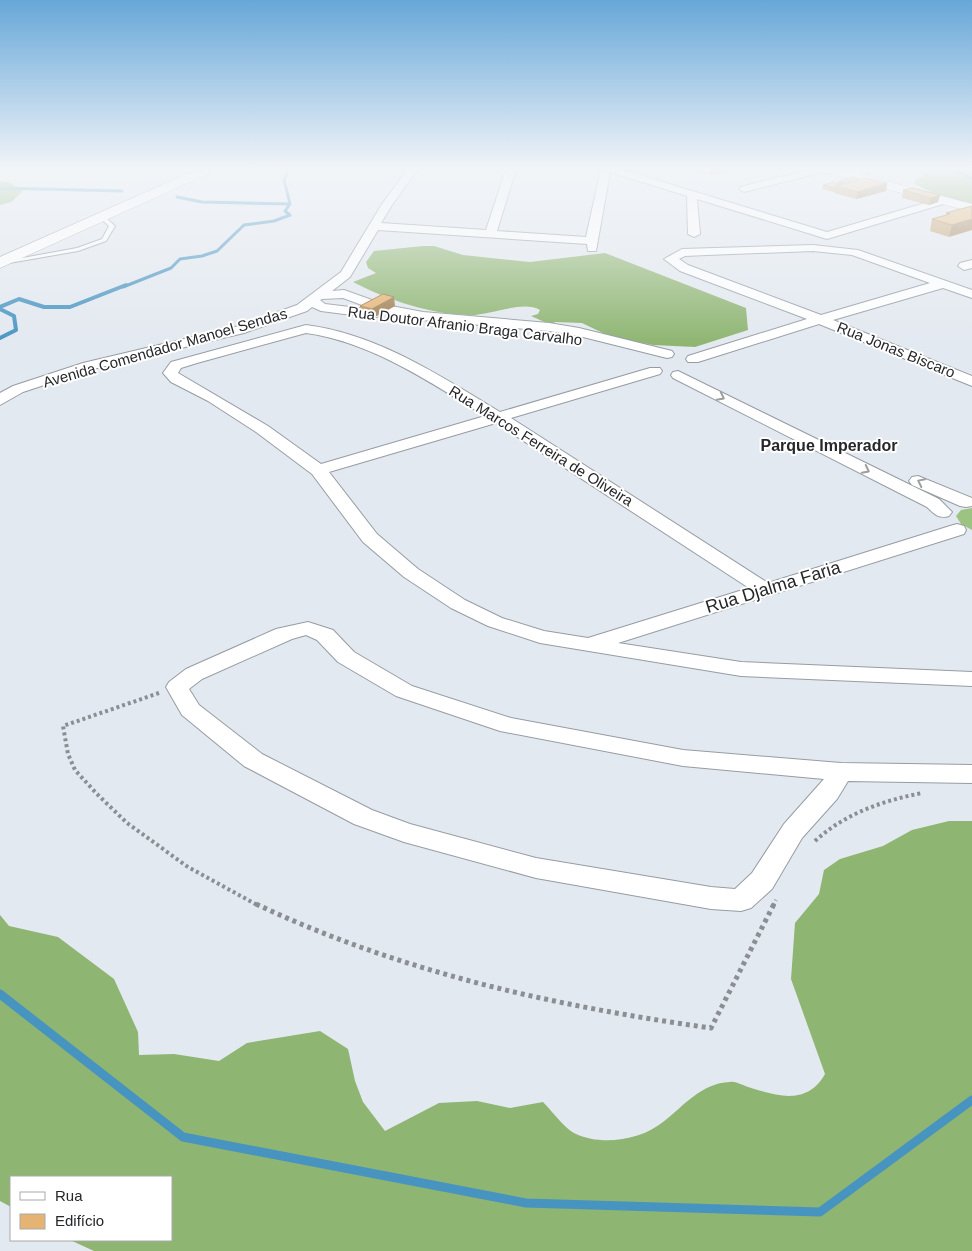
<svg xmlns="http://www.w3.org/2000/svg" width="972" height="1251" font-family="Arial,sans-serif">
  <rect width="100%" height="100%" fill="#e3e9f0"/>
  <path fill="#9dc382" d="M972,508V530L961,524L956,516L961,510Z"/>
  <path fill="#8eb571" d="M916,169H972V206L935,194L913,183L923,175Z
    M0,181L9,182L23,191L11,202L0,205Z
    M423,246H434L463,255L530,262L605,253L746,308L748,330L695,347L653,345L633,341L607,335L582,323L556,322L549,324L531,316L538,314L540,310C523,300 492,315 471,315C433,315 387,300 353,282L376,273L368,268L366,262L374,251Z
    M949,821H972V1251H94L70,1240H171V1177H11V1207L0,1201V915L9,926L58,937L114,979L138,1032L139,1055L174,1054L219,1061L247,1043L320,1031L348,1049L355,1081L363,1102L385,1131L439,1103L477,1101L510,1108L543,1102C551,1110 566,1130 576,1134C602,1146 641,1140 663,1122C684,1106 701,1083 730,1082C735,1081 742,1085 748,1087C777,1096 807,1106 825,1074L791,979L795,923L819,894L824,870L840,859L883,846L912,830Z"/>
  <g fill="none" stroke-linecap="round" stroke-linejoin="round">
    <path stroke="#4794c1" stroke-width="3" d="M951,169L972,178
      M0,188L122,191
      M177,197L202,202L290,204
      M123,287L171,268L180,259L202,256L217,251L244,225L274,221L290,215L285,211L290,204L284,180L289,169"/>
    <path stroke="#4794c1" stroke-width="4" d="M0,307L19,299L44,307H70L126,285
      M0,309L14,316L16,330L0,338"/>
    <path stroke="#4794c1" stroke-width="9" d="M0,994L183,1137L526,1203L820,1212L972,1100"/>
    <g stroke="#979ca3" stroke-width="2">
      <path id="lane" d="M100,216H104L115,226L106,241L78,251L9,263L6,261L77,248L102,239L109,226L100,218Z"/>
    </g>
    <g stroke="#979ca3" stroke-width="2">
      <path id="street" d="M408,169H418L392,205L381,223L486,230L506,169H516L497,231L586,237L601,169H620L827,232L942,198L946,197L951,200L950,202L827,239L697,199L700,234L694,237L688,234L687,196L610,172L596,251H588L587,244L378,230L350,277L332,291L344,290L386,305L423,312L549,323L579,328L672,351L674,354L672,357L667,358L579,336L549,331L423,320L378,311L343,298L322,299L320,300L325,304L375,310L382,314L375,318L321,311L312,307L307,311L244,333L93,369L23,392L0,405V393L13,386L83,363L235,327L297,305L341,272L382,204Z
        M813,169H829L827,171L744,192L739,189L740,187Z
        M856,169H874L872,171L846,177L841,174Z
        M813,245L858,250L972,290V298L943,288L833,320L972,376V386L819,324L698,362H688L686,359L688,356L807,319L680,271L664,259L682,249ZM813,251L852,255L930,283L821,315L688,265L679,259L685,256L707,255Z
        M972,260V268L964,270L958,266L960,263Z
        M306,325C377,334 439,375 500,412L650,368H660L662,371L660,374L511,418L768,583L950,526L957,524L964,526L966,530L964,534L618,643L741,662L972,672V686L741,676L540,643L488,626L451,608L404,577L363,542L312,474L256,432L208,401L171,382L163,373L171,362ZM306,333C371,342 430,382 485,416L321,464L268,426L178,373L181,368L197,363ZM496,423L749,588L588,638L544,631L502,618L465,600L418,569L377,534L329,472Z
        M678,371L939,499L952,512L949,516C939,519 934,514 927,507L673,378L671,375L673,372Z
        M918,476L972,498V506L966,507L960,506L912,485L909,481L912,477Z
        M308,622L333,630L354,652L412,686L511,718L683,750L841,763L972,765V783L848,781L837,799L802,838L772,889L751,908L741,911L711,909L536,878L404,842L354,824L244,766L182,715L166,687L169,682L186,669L276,629ZM306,635L317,640L338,662L396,696L500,731L683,766L824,779L784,824L752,873L735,889L711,887L536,858L410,824L372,810L262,754L199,705L189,689L202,679L292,639Z"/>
    </g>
    <g stroke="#979ca3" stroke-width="1">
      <path id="secondary" d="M821,169H841L972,204V212L823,172Z"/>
    </g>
    <g stroke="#979ca3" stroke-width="1">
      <path id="primary" d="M198,169H214L212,172L0,268V257Z"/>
    </g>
    <path stroke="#8b8f94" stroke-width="4" stroke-dasharray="3 3" stroke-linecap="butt" d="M159,693L63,726L68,754L75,770L97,794L127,823L188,867L259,906
      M815,841C846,813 882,801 922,793
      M773,906L776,900"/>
    <path stroke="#8b8f94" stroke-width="5" stroke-dasharray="4 4" stroke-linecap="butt" d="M256,904C400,972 554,1006 711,1028L774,904"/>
    <use href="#lane" fill="#fff" fill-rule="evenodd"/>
    <use href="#street" fill="#fff" fill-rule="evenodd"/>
    <use href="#secondary" fill="#fff" fill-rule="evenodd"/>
    <use href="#primary" fill="#fff" fill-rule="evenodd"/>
  </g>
  <path fill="#c69b62" d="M691,169H736L711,175Z
    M859,179L887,183L886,191L856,199L834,193V192L822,189L823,185L838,183L839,181Z
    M903,190L940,195L938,202L929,205L902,198Z
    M972,206L949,237L930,231L932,219L946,215V213Z
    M360,306H395L373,318L361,315Z"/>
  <path fill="#a17e50" d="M711,169H736L711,175Z
    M887,183L886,191L856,199L858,192Z
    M940,195L938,202L929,205L931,198Z
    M972,219V230L949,237L952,225Z
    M394,297L395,306L373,318L372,309Z"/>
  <path fill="#e6b472" stroke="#a17e50" d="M853,177L859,179L845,183L839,181Z
    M865,178L887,183L858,192L835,186Z
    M834,182L841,184L835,186V188L823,185Z
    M912,188L940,195L931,198L903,190Z
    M972,206V219L952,225L932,219L950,214L946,213Z
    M383,294L394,297L372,309L360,306Z"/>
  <defs><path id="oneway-chevron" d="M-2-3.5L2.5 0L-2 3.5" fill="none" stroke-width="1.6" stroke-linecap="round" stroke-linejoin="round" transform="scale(1.25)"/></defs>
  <g stroke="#9d9e9f">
    <use href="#oneway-chevron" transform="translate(721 397) rotate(27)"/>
    <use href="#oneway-chevron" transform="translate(866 470) rotate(27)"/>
    <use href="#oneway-chevron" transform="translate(921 482) rotate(-154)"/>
  </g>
  <linearGradient id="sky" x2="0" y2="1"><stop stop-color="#67a7d8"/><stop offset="0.49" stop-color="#f2f5f8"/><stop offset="1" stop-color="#f2f5f8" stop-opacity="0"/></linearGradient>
  <rect width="972" height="344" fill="url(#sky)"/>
  <g text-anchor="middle" stroke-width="4" stroke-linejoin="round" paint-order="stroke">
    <g font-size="15" fill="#25272a" stroke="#fff">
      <text transform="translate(465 326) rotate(7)" y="5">Rua Doutor Afranio Braga Carvalho</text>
      <text transform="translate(165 348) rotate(-16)" y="5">Avenida Comendador Manoel Sendas</text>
      <text transform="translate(896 350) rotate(22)" y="5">Rua Jonas Biscaro</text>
      <text transform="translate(541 446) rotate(32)" y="5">Rua Marcos Ferreira de Oliveira</text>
    </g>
    <g font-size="16" font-weight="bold" fill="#25272a" stroke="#fff">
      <text x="829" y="451">Parque Imperador</text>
    </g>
    <g font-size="18" fill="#25272a" stroke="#fff">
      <text transform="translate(773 587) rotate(-17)" y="6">Rua Djalma Faria</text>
    </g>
  </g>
  <rect x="10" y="1176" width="162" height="65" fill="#ffffff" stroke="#a8a9aa"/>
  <rect x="20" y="1192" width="25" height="8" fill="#ffffff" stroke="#a8a9aa"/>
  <text x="55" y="1201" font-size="15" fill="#25272a">Rua</text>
  <rect x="20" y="1214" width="25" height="15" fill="#e6b472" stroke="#a8a9aa"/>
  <text x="55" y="1226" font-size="15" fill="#25272a">Edifício</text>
</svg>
